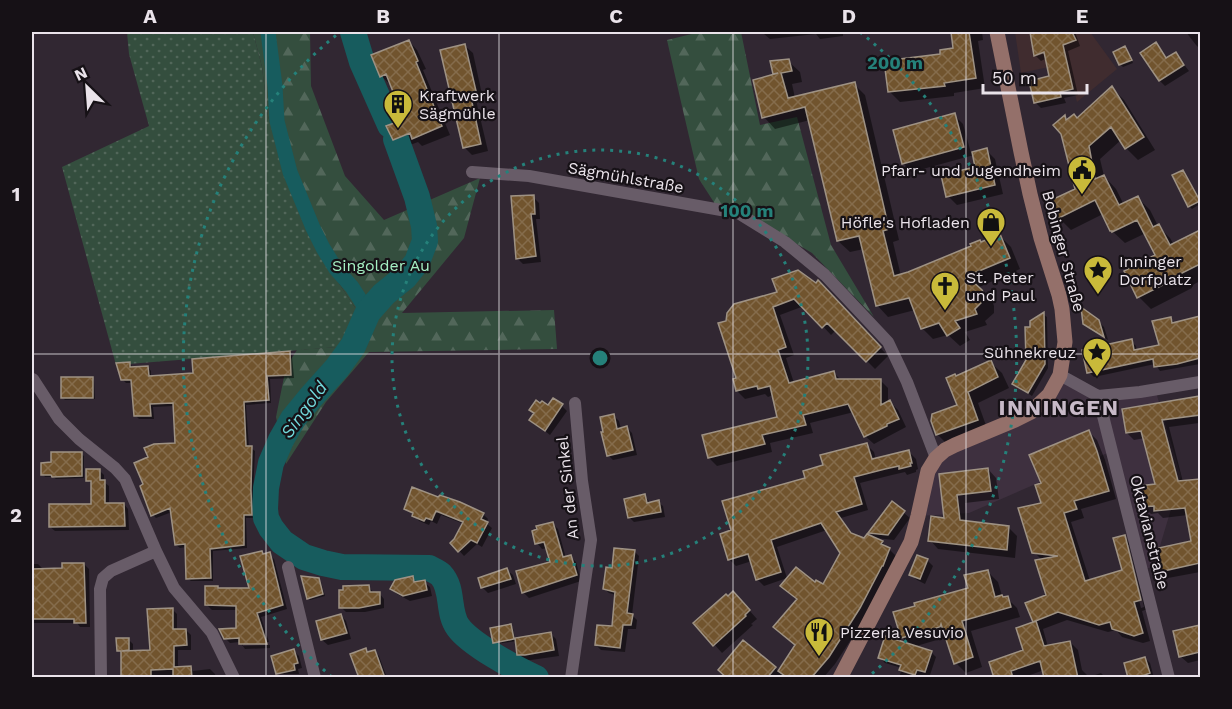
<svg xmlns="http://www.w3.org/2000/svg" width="1232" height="709" font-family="'Work Sans',sans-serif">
  <defs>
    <pattern id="grass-dots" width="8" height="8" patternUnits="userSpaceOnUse" patternTransform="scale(1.5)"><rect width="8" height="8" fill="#344e3e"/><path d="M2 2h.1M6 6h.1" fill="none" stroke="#52675a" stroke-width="1.8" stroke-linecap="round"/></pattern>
    <pattern id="forest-firs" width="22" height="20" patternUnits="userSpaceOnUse" patternTransform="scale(1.5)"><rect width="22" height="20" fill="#344e3e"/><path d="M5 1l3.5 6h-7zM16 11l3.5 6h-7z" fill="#52675a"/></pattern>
    <pattern id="building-cross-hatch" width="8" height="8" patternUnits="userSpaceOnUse" patternTransform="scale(1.5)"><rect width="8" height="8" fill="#71542e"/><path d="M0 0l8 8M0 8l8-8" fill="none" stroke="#856c4c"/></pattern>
  </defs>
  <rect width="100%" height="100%" fill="#312732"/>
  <path fill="#3e303f" d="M1060,375L1098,396L1155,389L1181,476L1154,566L1143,570L1112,451L969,513L918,516L931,464L1015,420Z"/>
  <path fill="#402c2f" d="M1015,32H1090L1117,69L1077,102L1067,63L1021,73Z"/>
  <path fill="url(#grass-dots)" d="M127,32H253L262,67L268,116L286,176L318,252L362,318L350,346L116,365L62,167L149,126L129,54Z"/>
  <path fill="url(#forest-firs)" d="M253,32H310L311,86L345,176L384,220L480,178L464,238L402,313L554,310L557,349L369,352L326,402L286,464L276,417L286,367L297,350L350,346L362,318L318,252L286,176L268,116L262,67Z
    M700,32H741L760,125L797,117L831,245L874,317L812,253L743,212L715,204L699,179L681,102L667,40Z"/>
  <path fill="#0007" fill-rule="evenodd" d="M764,32H843V36L820,39L816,34L770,39L764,34Z
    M917,32H939L919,34Z
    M952,32H982L983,40L978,41L985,88L954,93V96L900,102L889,91L954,49Z
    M1031,32H1075L1080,46L1068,51L1078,95L1064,98L1066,103L1041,108L1036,103L1031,82L1051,78L1047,58L1041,61L1035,55ZM1051,51L1037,56V53Z
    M1186,32H1200V49L1196,45Z
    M409,41L417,50L426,69L423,70L450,135L422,146L418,142L402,148L394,139L396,124L401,108L391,84H390L381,76Z
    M1156,44L1167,59L1176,54L1189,71L1165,86L1160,81L1142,53Z
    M465,46L473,53L483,99L476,100L488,151L472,155L464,147Z
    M1127,50L1133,63L1123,67L1120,64Z
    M788,61L800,72L802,82L792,84L795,98L854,84L865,95L899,240L893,242L901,276L1000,236L1011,247L1020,269L977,288L993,303L994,306V313L985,321L987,325L965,332L970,340L960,346L948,335L933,339L922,328L915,310L888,317L877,305L864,249L850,252L838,241L810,120L775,129L764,117L776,76L774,74Z
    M1112,88L1124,100L1155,150L1138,160L1126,148L1121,140L1100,159L1104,176L1116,189L1124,205L1138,198L1150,210L1158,226L1170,238L1174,245L1200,232V281L1191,286L1192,288L1151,309L1139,297L1157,256L1146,233L1125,243L1111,230L1103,214L1071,230L1059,218L1077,190L1065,117L1068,120H1077Z
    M954,115L963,124L971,153L986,150L995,159L1003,194L957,205L948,196L977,168L974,155L912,172L903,163Z
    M1183,171L1200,203V204L1192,209L1189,206Z
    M533,197L539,203L540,219H536L541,262L523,264L517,258Z
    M826,290L888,356L875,369L836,330L831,335L804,306L780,315L794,355L786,358L794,383L834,373L841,380H880L888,388V403L890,402L898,410L906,427L874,444L865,436L854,412L810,423L813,433L770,443L772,452L717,466L709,458L779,418L773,395L768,397L765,394L745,399L737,391L738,379L727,322L729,314Z
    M1043,314L1047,317L1048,368L1032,396L1018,387L1027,361L1032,328Z
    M1200,317V332L1198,333L1200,342V364L1160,371L1155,364L1094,377L1089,372L1131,341L1136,346L1137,351L1161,347L1170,318L1176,324Z
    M1098,321L1104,327L1108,340L1090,329L1084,323Z
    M289,352L292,356L294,378L270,379L271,403L246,405L249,448H251L255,451L253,494L254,518H246L247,548L213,551V581H191L187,578V547L180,548L176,545L172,512L156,518L153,515L145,485L150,458L177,444L174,406L153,407L154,419H139L135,415L133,383H126L122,379L130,364L133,367H148L151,371V377L195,375Z
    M990,362L1002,373L1009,388L978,403L988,431L948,445L937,434L959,406L957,378Z
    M92,378L94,381L95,399L65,400L63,398Z
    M1200,397V432L1199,423L1169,427L1183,482L1200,480V572L1168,578L1161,571L1193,542L1188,515L1163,518L1158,513L1151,514L1143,506L1157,486L1145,438L1134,440L1127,433L1124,410Z
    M562,406L567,411L550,435L531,420L549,407Z
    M613,415L619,421L621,429L627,428L632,433L637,455L613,460L608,455Z
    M1089,432L1097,440L1105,460L1116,499L1081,509L1084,518L1071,522L1090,581L1124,571V537L1132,545L1148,609L1142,611L1150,641L1143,643L1122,637L1116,630L1108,632L1067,620L1043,629L1048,647L1070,642L1078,650L1082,670L1089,677L1101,673L1106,678H1046L1044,670L1022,678H996L1025,651L1036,622L1034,621L1047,596L1042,560L1034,552L1043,504V484ZM1125,545H1129L1144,607L1141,608Z
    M867,445L874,452L876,460L909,452L916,459L918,469L916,470V472L907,475L905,472L892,475L860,483L868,510L841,518L853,535L865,540L867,536L882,542L896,556L867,615L835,664L823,678H786L783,674L781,678H727L775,668L779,672L796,645L798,600L782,586L815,584L823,586L841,553L827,530L777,547L787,578L764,586L757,579L752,561L736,566L729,559L733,531L825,466Z
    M81,454L84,456V478L56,479L53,477H45L43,474L53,464Z
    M988,469L996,478L999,499L965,503L967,522L1008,527L1017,536L1015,558L938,549L930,540L946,519L940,475Z
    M99,470L104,475V482L109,486V505L124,504L128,509L129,530L55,531L50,527L92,505V485L88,480Z
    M644,496L649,501L650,503L658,502L663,506L665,517L634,522L629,517Z
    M892,503L910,518L894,540L875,538L870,532Z
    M406,509L483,514L488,519L486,523L492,528L482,547L477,544L464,556L452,543L464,524L441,515L437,524L431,521L429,525L419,521L414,515Z
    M552,523L558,529L566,558L570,556L576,562L581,581L529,598L523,592L552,563L547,548L542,549L537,543Z
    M634,551L639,556L632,615L637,620L636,629H628L625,652L601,650L596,645L613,628L616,595L609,593L604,588Z
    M269,554L274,559L287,609L261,617L269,642L243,643V646L270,645V648L245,649L240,642L230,643L225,638L238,629V610H212L207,605L220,590L250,589L264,555Z
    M927,560L933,566L925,584L917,580L911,575Z
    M32,564H38L43,569H63L84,564L89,569L90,627H80L77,623H32Z
    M507,570L513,575L516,584L488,593L482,587Z
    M988,572L998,582L1002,596L1004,599L1007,598L1017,608L1020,617L971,631L982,667L966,673L956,663L947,637L913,647L931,652L936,657L929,678H899L902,668L885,663L880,658L911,646L902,637L969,589Z
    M412,577L418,583L424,582L430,587L432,596L410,601L397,594L391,588Z
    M318,580L321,582L325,596L310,600L308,598Z
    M369,587L374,593L380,594L384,599V608L365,612H346L341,607Z
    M741,601L757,619L751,624L753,625L722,653L714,644Z
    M172,609L177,614V631L186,630L191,635V650H178V668H190L193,671L210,669L215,674L216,678H123V654L118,650L128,639L133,644V652H152Z
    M341,615L346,621L351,639L328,645L322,640Z
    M511,626L513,628L515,639L551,634L556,639L559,656L531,660H524L518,654L517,641L496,644L494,642Z
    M1200,627V660L1188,663L1180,656L1175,632Z
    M365,650L369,653L374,651L379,656L387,678H360Z
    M294,651L299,656L302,668L298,669L299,674H281L276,669Z
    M1145,658L1150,663L1154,678H1130Z"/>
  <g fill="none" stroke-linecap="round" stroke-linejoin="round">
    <path stroke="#175c5e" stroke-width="15" d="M268,32L275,86L277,121L290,172L313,228L323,248L336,269L352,287L368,312"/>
    <path stroke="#175c5e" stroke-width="26" d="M353,32L362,62L390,125
      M396,139L417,197L424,226L425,241L417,262L405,277L384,294L368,312L353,346L337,368L311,397L293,419L281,440L271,463L266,488L265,509L266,518L271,528L282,542L304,557L323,563L342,567L429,568C433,570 438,572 441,575C454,589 447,612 458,627C470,644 516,669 536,678"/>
  </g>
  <path fill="url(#building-cross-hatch)" stroke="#9e9284" stroke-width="1.5" d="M951,32H969L976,78L944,83L945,86L888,92L884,61L940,54V50L953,48Z
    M1030,32H1072L1076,40L1063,45L1073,89L1060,92L1061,97L1034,103L1029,81L1049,76L1044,52L1034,56Z
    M409,40L418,61L416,62L442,126L412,139L410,133L393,140L386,126L394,123L389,112L399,107L386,74L380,77L371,55Z
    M1156,42L1166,58L1176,52L1184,65L1159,81L1140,53Z
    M465,44L476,91L470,93L481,144L463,148L440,50Z
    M1125,46L1132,60L1119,65L1113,52Z
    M789,59L792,71L781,73L788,98L855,82L889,229L883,231L894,276L908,272L971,246L970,244L980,240L981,242L1000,234L1010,258L967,276L982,290L984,294L983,301L975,309L977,314L955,321L960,328L947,336L939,323L921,329L909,298L876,306L859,236L837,241L805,107L762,118L753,80L778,73L773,74L770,61Z
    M1112,86L1144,137L1125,149L1111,127L1089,146L1095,179L1104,175L1119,205L1138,196L1153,227L1159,224L1170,245L1200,230V264L1180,274L1181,276L1137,298L1124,271L1155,255L1137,220L1112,232V231H1110L1095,200L1057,219L1049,201L1075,189L1061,134L1053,125L1065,115L1066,120L1074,114L1077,118Z
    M955,113L964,147L902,164L893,130Z
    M987,148L995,185L946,197L941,175L975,167L972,152Z
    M1183,170L1200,201L1188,207L1172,175Z
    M534,195L535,214H531L536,256L516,259L511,196Z
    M798,270L816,283L818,280L819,281L881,347L866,362L827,323L822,328L794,299L773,307L786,347L778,350L789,383L834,371L836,379H881V405L890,400L899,419L887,424V426L864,437L848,404L803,415L806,425L762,435L765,444L708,458L702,435L777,417L770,386L758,389L757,386L736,391L733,379L736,378L718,323L726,321L727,313L734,304L777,292L772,279Z
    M1081,307L1099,320L1104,337L1083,324Z
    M1044,312L1045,364L1028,393L1012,384L1026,360L1025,327H1030V321Z
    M1200,316V358L1177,364L1154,367L1153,359L1087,373L1082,350L1132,339L1134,350L1159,345L1152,321L1171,317L1172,323Z
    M290,351L291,375L267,376L269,400L244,402L246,446H252L251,490L252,515H244V545L210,549L211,578L186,579L185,544L175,545L170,508L151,516L140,486L143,484L134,463L148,457L144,448L154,444L175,443L173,403L150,404L151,416H134L131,380H121L116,363L130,362V367L148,366L149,376L193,373L192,359Z
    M991,360L998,377L968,392L978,420L936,435L931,421L932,414L957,405L946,378L955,374L956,376Z
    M61,377H93V398H61Z
    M1200,396V415L1162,420L1178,481L1200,479V563L1159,572L1154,549L1191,541L1185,508L1154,511V506L1142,507L1139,486L1155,484L1141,431L1126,433L1122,409Z
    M553,398L563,404L545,431L529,420L534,413L529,410L536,400L540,403L542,401L548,405Z
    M614,414L617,429L627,426L633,450L607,456L601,432H603L600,417Z
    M1089,430L1097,451L1109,491L1074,501L1077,509L1064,513L1085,581L1122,570L1113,538L1125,535L1141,600L1134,602L1143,633L1134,636L1112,629L1110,622L1099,625L1058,612L1033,622L1025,603L1046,595L1035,560L1058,556L1032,553L1018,508L1041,503L1035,485L1041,483L1029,455Z
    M867,443L872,459L909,450L912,463H910L911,466L899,469V466L885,469L854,477L862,504L836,512L851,533L864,538L867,534L883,541L881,544L890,548L883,566H882L860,608L829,657L811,678H788L778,671L795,645L773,627L797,599L780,586L796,567L815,582L816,580L823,584L840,553L821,523L771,540L781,572L756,580L748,554L728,560L720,534L731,530L722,501L805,478L803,471L823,465L820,455Z
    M51,452H82V476L52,477L51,475H41V463L51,462Z
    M988,468L991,491L957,495L960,520L1009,526L1007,550L928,541L931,516L944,518L939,474Z
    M86,469H100V480H105V503H124L125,526L49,527V504H91V481H86Z
    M412,487L438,497L440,495L460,502L484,513L481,519L488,522L477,543L471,540L458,552L450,543L454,539L463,522L436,511L432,520L426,518L424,521L412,516L413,513L404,509Z
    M645,494L647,503L659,500L661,512L628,518L624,499Z
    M892,501L905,511L888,535L868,533Z
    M553,522L563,557L571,555L577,575L522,593L516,571L550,562L544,542L535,544L532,531L537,529L536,526Z
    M614,548L635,550L627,613L633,614L631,625H623L620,648L595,645L597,625L612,626L615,592L603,589L606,567L612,568Z
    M262,551L263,554L270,552L283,605L257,613L267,644H239V638L224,639L219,629L236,628V606L205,605V586H218V588H249L240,556Z
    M917,555L928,559L920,579L909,575Z
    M62,563H84L86,623H74V619H32V569L62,568Z
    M507,568L511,579L481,588L478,578Z
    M988,570L995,597L1002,595L1003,597L1008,596L1011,607L962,621L973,657L954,664L941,624L940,627L901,638L893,612L915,606L914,603L968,588L964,575Z
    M301,576L319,578L323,594L307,599Z
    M413,576L414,582L425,580L427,590L403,596L390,589L395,580Z
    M369,585L370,592H380V604L359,608H339V590H343V586Z
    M733,591L750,610L745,615L746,616L713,646L693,623L726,594L728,596Z
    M173,608V629H186L187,645L174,646V667L191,666L192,678H173V669L151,670V678H121V651H117L116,638H129V650L122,651L150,650L147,609Z
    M341,614L347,633L321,640L316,621Z
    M1036,621L1044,646L1070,641L1078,678H1044L1040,661L1014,670L1011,671L1013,678H994L989,662L1023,650L1016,628Z
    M511,624L514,639L493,643L490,628Z
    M1200,625V652L1179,657L1173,631Z
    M551,632L554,650L525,655H517L515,638Z
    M885,636L932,651L925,672L917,670L915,675L899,670L901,665L878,658Z
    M743,640L776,667L767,678H727L718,670Z
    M366,648L367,652L375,650L385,678H359L350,654Z
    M294,649L298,663L294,664L295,670L276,674L271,656Z
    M1145,657L1150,673L1137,678H1128L1124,663Z"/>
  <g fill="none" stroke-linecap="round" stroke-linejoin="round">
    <path stroke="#685c68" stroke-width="12" d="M472,172L529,176L738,213L785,242L825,275L888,342L907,382L936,458
      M1060,375L1098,396L1140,392L1200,382
      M33,379L59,419L79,439L115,468L125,479L156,551L174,588L212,633L234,678
      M1098,396L1169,678
      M288,567L315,678
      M101,678L100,589L103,578L111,571L156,551
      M571,678L591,540L582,481L575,403"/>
    <path stroke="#94706a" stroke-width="15" d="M840,678L911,542L918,516L928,471L936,458L945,450L955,445L1015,420L1031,412L1049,395L1060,375L1065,342L1062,309L1059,295L1041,238L1030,194L1021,152L997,32"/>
  </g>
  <path fill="none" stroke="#eae3ea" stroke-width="1.5" stroke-opacity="0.55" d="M266,32V678M499,32V678M733,32V678M966,32V678M32,354H1200"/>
  <g fill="none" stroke="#25817a" stroke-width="3" stroke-dasharray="3 6">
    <circle cx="600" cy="358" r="208"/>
    <path d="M332 677A417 417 0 0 1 340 32M860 32A417 417 0 0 1 868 677"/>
  </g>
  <defs>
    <g id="building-pin" transform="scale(1.5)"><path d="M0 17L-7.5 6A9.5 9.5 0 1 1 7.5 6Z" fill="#c9ba3a" stroke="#161116"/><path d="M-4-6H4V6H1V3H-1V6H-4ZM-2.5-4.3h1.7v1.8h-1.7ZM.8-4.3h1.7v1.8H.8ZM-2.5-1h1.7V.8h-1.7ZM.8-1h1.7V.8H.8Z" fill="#111"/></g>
    <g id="civic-pin" transform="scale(1.5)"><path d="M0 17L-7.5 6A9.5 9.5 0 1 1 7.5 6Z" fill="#c9ba3a" stroke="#161116"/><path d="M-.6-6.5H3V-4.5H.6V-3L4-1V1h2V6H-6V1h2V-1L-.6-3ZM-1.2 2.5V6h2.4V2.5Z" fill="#111"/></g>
    <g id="shop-pin" transform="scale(1.5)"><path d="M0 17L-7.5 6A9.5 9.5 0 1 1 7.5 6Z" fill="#c9ba3a" stroke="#161116"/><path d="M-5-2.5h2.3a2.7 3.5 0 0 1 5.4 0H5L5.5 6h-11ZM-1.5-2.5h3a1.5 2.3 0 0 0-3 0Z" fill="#111"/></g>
    <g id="sight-pin" transform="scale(1.5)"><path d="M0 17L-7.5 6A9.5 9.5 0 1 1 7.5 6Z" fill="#c9ba3a" stroke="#161116"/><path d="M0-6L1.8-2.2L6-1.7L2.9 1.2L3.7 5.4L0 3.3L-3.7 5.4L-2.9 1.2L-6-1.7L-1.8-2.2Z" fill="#111"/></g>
    <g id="church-pin" transform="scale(1.5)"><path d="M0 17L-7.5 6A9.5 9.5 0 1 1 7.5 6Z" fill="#c9ba3a" stroke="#161116"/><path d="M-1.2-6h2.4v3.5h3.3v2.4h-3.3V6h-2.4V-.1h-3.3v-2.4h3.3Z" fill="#111"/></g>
    <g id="restaurant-pin" transform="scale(1.5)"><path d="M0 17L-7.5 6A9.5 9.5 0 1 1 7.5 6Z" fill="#c9ba3a" stroke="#161116"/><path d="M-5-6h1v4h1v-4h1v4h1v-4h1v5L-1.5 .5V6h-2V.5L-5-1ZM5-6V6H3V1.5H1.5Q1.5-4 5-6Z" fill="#111"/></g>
  </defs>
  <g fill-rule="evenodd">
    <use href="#building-pin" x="398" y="104"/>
    <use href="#civic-pin" x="1082" y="170"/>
    <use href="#shop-pin" x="991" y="222"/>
    <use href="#sight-pin" x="1098" y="270"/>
    <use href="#church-pin" x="945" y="286"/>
    <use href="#sight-pin" x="1097" y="352"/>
    <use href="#restaurant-pin" x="819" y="632"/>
  </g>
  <g text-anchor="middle" stroke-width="4.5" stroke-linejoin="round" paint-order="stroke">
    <g font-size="16" fill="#eae3ea" stroke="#161116" text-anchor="start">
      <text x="419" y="101">Kraftwerk<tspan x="419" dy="18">Sägmühle</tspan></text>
      <text x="1061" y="176" text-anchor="end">Pfarr- und Jugendheim</text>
      <text x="970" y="228" text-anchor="end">Höfle's Hofladen</text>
      <text x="1119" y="267">Inninger<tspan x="1119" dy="18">Dorfplatz</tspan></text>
      <text x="966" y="283">St. Peter<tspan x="966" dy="18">und Paul</tspan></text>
      <text x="1076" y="358" text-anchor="end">Sühnekreuz</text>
      <text x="840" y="638">Pizzeria Vesuvio</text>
    </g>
    <g font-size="16" fill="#eae3ea" stroke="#161116">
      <text transform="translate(626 177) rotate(10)" y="6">Sägmühlstraße</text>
      <text transform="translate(1064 251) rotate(75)" y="6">Bobinger Straße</text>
      <text transform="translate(567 488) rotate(-96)" y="6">An der Sinkel</text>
      <text transform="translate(1150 532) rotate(76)" y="6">Oktavianstraße</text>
    </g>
    <g font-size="16" fill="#a5efc3" stroke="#161116">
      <text x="381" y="271">Singolder Au</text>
    </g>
    <g font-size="18" font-style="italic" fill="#72d8db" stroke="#161116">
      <text transform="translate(304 410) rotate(-54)" y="6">Singold</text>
    </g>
    <g font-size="22" font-weight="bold" letter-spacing="1.5" fill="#c8bac8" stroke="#161116">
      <text x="1059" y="415">INNINGEN</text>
    </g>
  </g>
  <circle cx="600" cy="358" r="9" fill="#25817a" stroke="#161116" stroke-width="3"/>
  <g font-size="18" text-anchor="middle" font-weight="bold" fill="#25817a" stroke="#161116" stroke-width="4.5" stroke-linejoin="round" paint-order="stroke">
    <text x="895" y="69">200 m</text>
    <text x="747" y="217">100 m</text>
  </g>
  <rect width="1232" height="709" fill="none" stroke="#161116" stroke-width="66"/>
  <g transform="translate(87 87) rotate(335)" stroke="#161116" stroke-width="4.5" paint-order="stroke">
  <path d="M0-4.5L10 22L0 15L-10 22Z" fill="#eae3ea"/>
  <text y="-9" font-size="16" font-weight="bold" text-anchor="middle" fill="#eae3ea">N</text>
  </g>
  <path d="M983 84v9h104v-9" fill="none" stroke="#eae3ea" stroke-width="3"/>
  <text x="992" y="84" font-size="18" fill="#eae3ea" stroke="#161116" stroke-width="4.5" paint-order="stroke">50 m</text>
  <rect x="33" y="33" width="1166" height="643" fill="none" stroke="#eae3ea" stroke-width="2"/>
  <g font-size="20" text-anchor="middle" font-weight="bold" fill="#eae3ea">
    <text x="150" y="23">A</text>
    <text x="383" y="23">B</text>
    <text x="616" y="23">C</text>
    <text x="849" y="23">D</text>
    <text x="1082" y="23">E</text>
    <text x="16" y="201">1</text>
    <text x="16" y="522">2</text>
  </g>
</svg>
